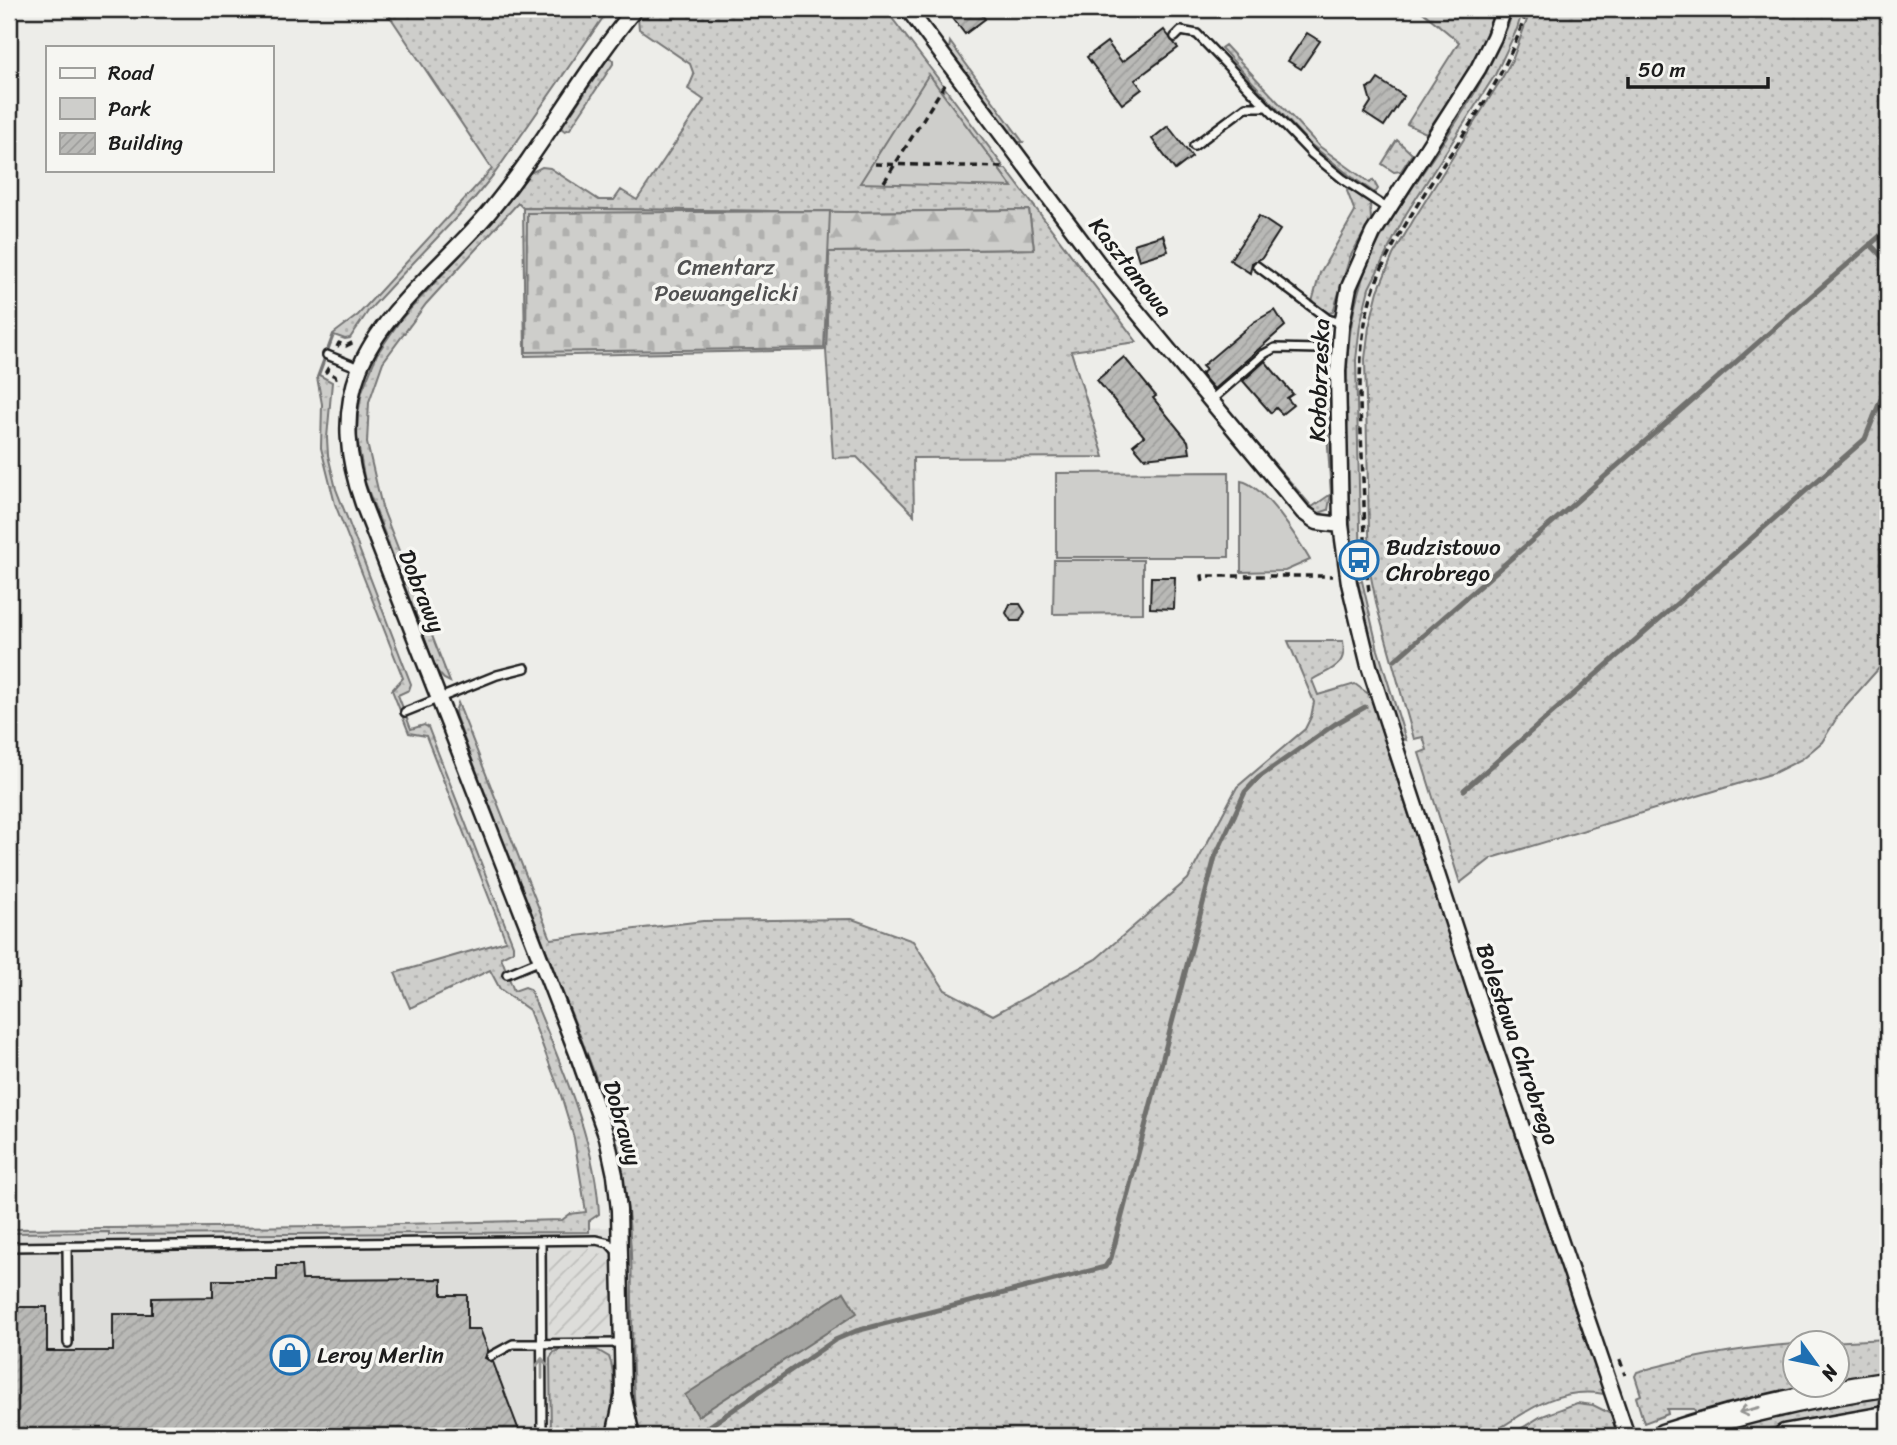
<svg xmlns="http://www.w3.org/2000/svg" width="1897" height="1445" font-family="Sriracha,sans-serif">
  <defs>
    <pattern id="industrial-furrows" width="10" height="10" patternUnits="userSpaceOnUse" patternTransform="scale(1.75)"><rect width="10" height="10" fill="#ddddda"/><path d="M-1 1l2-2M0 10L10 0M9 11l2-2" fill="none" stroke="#bdbdba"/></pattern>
    <pattern id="grass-dots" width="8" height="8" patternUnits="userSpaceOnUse" patternTransform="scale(1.75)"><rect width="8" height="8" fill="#cececb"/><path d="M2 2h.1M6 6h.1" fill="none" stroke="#b0b0ae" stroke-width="1.8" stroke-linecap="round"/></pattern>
    <pattern id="forest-firs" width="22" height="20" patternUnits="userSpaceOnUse" patternTransform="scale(1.75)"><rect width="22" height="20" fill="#cececb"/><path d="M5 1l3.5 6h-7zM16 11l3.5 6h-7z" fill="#b0b0ae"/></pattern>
    <pattern id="cemetery-stones" width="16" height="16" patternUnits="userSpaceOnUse" patternTransform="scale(1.75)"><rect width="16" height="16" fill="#cececb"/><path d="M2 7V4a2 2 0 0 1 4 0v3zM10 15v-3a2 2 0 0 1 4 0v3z" fill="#b0b0ae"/></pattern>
    <pattern id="building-hatch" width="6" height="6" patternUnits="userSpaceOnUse" patternTransform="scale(1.75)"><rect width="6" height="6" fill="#b9b9b6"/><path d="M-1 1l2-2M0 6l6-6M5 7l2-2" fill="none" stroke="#9e9e9c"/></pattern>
  </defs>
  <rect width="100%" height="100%" fill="#edede9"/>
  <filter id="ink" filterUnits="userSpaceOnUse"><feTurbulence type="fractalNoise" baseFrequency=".0143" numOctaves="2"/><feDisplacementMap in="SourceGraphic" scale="14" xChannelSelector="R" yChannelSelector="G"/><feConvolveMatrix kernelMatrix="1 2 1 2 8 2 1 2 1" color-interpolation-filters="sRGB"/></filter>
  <g filter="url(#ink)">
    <path fill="#ddddda" d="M647,1227L665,1436H9V1233Z"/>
    <path fill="url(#industrial-furrows)" d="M591,1249L605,1256L610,1265L612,1320L610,1328L600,1335H554L549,1330V1256L557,1250Z"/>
    <path fill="url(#grass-dots)" stroke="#757574" stroke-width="2" d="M385,9H609L495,173L473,200L394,283L369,310L350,338L345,339L334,335L319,375L332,382L327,438L328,455L336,489L411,684L409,690L398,695L411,729L424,725L428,727L513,945V951L501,957L514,991L525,987L530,989C558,1059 596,1139 599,1214L589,1221V1232L109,1235V1232L9,1233V1229L322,1226L562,1220L570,1214L586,1212L574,1138L560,1092L529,1010L500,989L490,970L410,1008L395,973L506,941L426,736L409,733L392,690L403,678L335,504L321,448L322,404L317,377L333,334L358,315L492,169Z
      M645,9H885L943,85L940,90L928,75L1011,187L999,169H1006L1137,342L1071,351L1104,457L913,458L914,515L857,457L833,458L826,350L829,252L1034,249L1029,210L846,212L523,208L518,203L426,304L383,362L369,402L367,443L382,507L450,682L444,679L437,671L365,482L357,438L358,414L362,391L377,354L401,319L494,219L530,173L542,167L550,168L599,200H614L621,190L637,200L704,100L688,89L694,75L690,64L639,29L638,18Z
      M1419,9H1495C1481,55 1453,94 1426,133L1407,124L1459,42Z
      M1514,9H1523L1517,29L1495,75L1406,214L1369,288L1360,325L1356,360L1361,569L1356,570C1349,532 1348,493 1347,454C1345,380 1343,303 1381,237C1426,161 1486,93 1514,9Z
      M1531,9H1888V658L1841,711L1822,742L1802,759L1774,773L1492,858L1460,883L1419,753L1427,750L1423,737L1414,739L1377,607L1370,572L1365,359L1369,327L1378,291L1393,255L1414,219L1502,78L1513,58Z
      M950,42L1023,142H1018L949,50Z
      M1225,45L1319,146L1370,183L1373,180L1378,189L1375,193L1349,175L1309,143L1221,48Z
      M609,57L613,60V64L570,129L565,131L561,128Z
      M945,88L1003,166H996L942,93Z
      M1397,140L1412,154L1401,171L1394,172L1382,164Z
      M1349,189L1370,203L1371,220L1350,257L1333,312L1329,313L1312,302L1320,273L1355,212L1347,191Z
      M1322,352L1330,360L1331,494L1328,510L1319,513L1307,505L1224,405L1312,507L1331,494Z
      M1362,581L1378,650L1406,740L1400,738L1373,652L1358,582Z
      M1288,641H1343C1347,667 1332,668 1312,680L1318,695L1355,684L1370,695L1419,846L1604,1394C1557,1386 1525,1412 1488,1436H638C626,1350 639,1262 623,1177C611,1105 580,1037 554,970C521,886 488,802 456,717L455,712L458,703L551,939L703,921L852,919L913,941L945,990L993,1015L1096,959L1188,879L1237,787L1305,729L1311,717L1314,702Z
      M1888,1339V1372L1838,1380V1344L1807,1343Z
      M1795,1344L1796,1386H1807L1696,1413L1694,1409H1667L1668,1414L1644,1423L1636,1397L1641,1395L1635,1376L1637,1372C1689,1357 1742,1348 1795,1344Z
      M559,1350H597L609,1357C618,1377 611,1414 609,1436H551L550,1358L554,1352Z
      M1888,1395V1406L1808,1420L1737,1436H1700L1806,1409Z
      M1577,1403L1593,1405L1611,1414L1617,1434L1609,1436H1509L1540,1417Z"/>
    <path fill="url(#forest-firs)" stroke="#757574" stroke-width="2" d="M523,208L846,212L1029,210L1034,249L829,252L826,350L525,356Z"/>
    <path fill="url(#cemetery-stones)" stroke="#757574" stroke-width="2" d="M830,211L824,348L526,352L527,213Z"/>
    <path fill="#cececb" stroke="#757574" stroke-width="2" d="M929,74L940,90L1012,187L860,183Z
      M1229,472V557H1056V473Z
      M1241,481C1264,485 1298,539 1310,560L1285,571L1241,572Z
      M1054,560H1143V613L1053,614Z"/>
    <path fill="#a6a6a3" stroke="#6f6f6d" stroke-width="2" d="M844,1292L857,1313L698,1416L685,1395Z"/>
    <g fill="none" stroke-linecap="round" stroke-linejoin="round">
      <path stroke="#6f6f6d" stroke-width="5" d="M1870,244L1888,263
        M1886,383L1888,378
        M1395,660L1888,229
        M1464,790L1865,439L1881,399
        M695,1436L835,1340L856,1331L1105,1267L1111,1258L1215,857L1245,792L1258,778L1335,724L1365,707"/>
    </g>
    <path fill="url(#building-hatch)" stroke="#1c1c1c" stroke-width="2" d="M946,9H978L985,19L965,34Z
      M1164,30L1178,48L1135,80L1142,89L1122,104L1087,57L1107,42L1122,62Z
      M1307,33L1320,41L1301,69L1288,61Z
      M1378,79L1404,96L1384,126L1364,113L1371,102L1367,88L1373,86Z
      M1168,126L1192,157L1175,170L1152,139Z
      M1259,216L1280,230L1262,258L1252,263L1250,273L1230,260Z
      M1163,235L1168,251L1139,260L1134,244Z
      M1275,310L1285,326L1214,389L1201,374L1206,370L1202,366L1254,322Z
      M1124,357L1156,396L1153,398L1188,441L1190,453L1144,458L1133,445L1144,436L1097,380Z
      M1265,361L1293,394L1287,398L1293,405L1282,414L1276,408L1271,413L1243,381Z
      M1151,577H1175L1174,609L1150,608Z
      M1010,604H1020L1025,612L1020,621H1011L1006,613Z
      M277,1266H301L302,1280L442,1279V1295H467V1329H480L488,1350L485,1358L493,1362L521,1436H9V1307H47V1351H113V1314H152V1298L213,1297V1280H277Z"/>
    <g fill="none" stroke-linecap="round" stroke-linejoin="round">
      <g stroke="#1c1c1c" stroke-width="12">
        <path id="service" d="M1175,37L1181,31L1197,34L1267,107
          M1194,146L1246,107H1267L1312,154L1343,179L1388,209
          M1257,266L1328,319L1342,323
          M327,355L359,368
          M1210,401L1264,354L1275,348L1318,349
          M405,712L497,675L525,668
          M507,974L541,960
          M541,1241L542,1436
          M67,1246L68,1343
          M9,1247L596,1240L609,1243L618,1253
          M491,1356L513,1344L621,1343"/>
      </g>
      <g stroke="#1c1c1c" stroke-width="19">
        <path id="minor" d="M908,9L1110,279L1303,512L1317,522L1341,525
          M1504,9L1494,37L1478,69L1373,233L1349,287L1341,329L1338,371L1341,525L1349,583L1369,666L1476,993L1627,1436
          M614,1436L622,1399
          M632,1436L623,1394L619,1210L615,1175L607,1138L577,1053L363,504C347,459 342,415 359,370C380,313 451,258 490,211C543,147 582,73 635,9"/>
      </g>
      <g stroke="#1c1c1c" stroke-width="28">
        <path id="primary" d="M1664,1436C1737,1412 1812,1395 1888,1384
          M1786,1436L1888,1418"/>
      </g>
      <path stroke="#1c1c1c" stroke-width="3.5" stroke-dasharray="7 5" stroke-linecap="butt" d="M875,164L1006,167
        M884,182L945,84
        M337,347L339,343L346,346L354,342
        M329,367L326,372L335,376L338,384
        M1203,581L1202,576H1332
        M1369,591C1364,554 1365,516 1363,479C1361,422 1355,360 1369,304C1377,273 1394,244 1410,217C1450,148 1505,87 1527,9
        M1620,1360L1625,1375"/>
      <use href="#service" stroke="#f6f6f2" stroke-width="7"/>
      <use href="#minor" stroke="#f6f6f2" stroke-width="14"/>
      <use href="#primary" stroke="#f6f6f2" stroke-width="23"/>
    </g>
    <defs><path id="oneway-shaft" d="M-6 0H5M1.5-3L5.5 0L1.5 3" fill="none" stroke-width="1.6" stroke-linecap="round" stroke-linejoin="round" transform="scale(1.75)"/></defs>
    <g stroke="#949492">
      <use href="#oneway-shaft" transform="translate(542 1368) rotate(-90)"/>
      <use href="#oneway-shaft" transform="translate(1749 1410) rotate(166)"/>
    </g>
  </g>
  <defs>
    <g id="bus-ring" transform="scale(2.0125)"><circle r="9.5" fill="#f6f6f2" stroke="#1f6fb2" stroke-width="1.5"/><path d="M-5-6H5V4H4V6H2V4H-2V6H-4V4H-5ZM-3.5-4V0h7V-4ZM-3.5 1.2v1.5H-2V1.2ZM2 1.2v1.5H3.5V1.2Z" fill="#1f6fb2"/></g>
    <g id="shop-ring" transform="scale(2.0125)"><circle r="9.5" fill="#f6f6f2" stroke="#1f6fb2" stroke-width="1.5"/><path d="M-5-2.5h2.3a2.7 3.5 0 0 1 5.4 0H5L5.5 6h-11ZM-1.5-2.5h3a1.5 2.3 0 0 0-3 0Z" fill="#1f6fb2"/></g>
  </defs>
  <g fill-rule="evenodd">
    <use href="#bus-ring" x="1359" y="560"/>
    <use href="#shop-ring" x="290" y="1355"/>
  </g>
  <g text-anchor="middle" stroke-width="7" stroke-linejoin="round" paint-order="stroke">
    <g font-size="23" fill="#515151" stroke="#f6f6f2">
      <text x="726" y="275">Cmentarz<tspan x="726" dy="26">Poewangelicki</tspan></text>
    </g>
    <g font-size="23" fill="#1c1c1c" stroke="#f6f6f2">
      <text transform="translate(1131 267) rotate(52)" y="8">Kasztanowa</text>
      <text transform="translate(1319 380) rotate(-88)" y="8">Kołobrzeska</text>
      <text transform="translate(422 591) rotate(68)" y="8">Dobrawy</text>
      <text transform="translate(1518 1044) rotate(71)" y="8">Bolesława Chrobrego</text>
      <text transform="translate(623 1123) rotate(74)" y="8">Dobrawy</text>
    </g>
    <g font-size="23" fill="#1c1c1c" stroke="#f6f6f2" text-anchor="start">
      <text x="1386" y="555">Budzistowo<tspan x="1386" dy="26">Chrobrego</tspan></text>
      <text x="317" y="1363">Leroy Merlin</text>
    </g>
  </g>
  <rect width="1897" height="1445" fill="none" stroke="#f6f6f2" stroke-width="35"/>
  <rect x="18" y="18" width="1862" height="1410" fill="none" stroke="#1c1c1c" stroke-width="2.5" filter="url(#ink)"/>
  <rect x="46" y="46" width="228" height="126" fill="#f6f6f2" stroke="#9f9f9c" stroke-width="2"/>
  <rect x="60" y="68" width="35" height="10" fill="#f6f6f2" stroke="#9f9f9c" stroke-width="2"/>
  <text x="108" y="80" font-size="21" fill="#1c1c1c">Road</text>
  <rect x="60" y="98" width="35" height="21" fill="#cececb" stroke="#9f9f9c" stroke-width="2"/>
  <text x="108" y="116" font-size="21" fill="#1c1c1c">Park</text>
  <rect x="60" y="133" width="35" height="21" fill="url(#building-hatch)" stroke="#9f9f9c" stroke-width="2"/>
  <text x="108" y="150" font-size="21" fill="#1c1c1c">Building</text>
  <g transform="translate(1816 1364) rotate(123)"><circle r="33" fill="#f6f6f2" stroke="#9f9f9c" stroke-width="2"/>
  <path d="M0-5L12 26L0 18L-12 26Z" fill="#1f6fb2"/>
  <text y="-10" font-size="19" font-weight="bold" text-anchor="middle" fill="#1c1c1c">N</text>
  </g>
  <path d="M1628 77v10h140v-10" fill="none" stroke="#1c1c1c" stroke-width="3.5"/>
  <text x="1638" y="77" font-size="21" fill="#1c1c1c" stroke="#f6f6f2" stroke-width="5" paint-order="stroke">50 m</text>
</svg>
